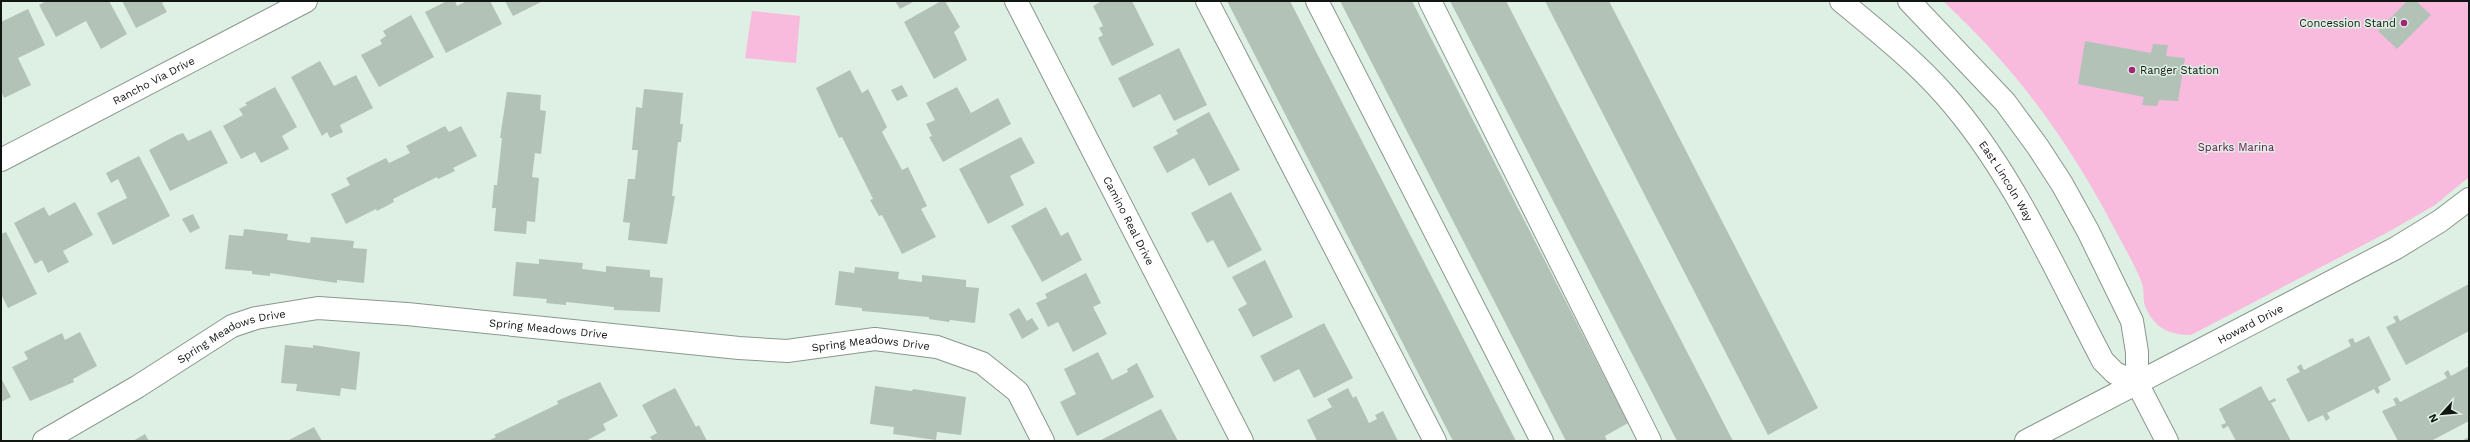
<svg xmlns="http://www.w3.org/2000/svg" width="2470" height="442" font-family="'Work Sans',sans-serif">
  <rect width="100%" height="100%" fill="#deefe4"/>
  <path fill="#f8bbde" d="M1943,1H2469V177L2435,205L2390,231L2191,335C2178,335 2163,332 2155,322C2151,318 2144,307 2144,301C2143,295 2144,289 2142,283C2134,263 2122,243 2112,224C2065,136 2016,69 1943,1Z
    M752,11L800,16L796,63L745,58Z"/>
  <path fill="#b2c2b7" d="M46,1H109L127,34L101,49L86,21L56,37L39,5Z
    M122,1H166L162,3L167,12L136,28Z
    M447,1H455L457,6L467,1H490L502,24L446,53L425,12Z
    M505,1H543L513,16Z
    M895,1H915L900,9Z
    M941,1H945L960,27L954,32L967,60L934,79L904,22Z
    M1102,1H1132L1154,45L1112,66L1098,38L1103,35L1099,28L1103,26L1093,6Z
    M1227,1H1290L1516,441H1453Z
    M1340,1H1412L1628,423L1605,436L1607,441H1566Z
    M1450,1H1506L1733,441H1677Z
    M1545,1H1609L1818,408L1768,435Z
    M2407,1H2416L2431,15L2397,49L2378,31Z
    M28,9L45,45L18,58L31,85L4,98L1,91V22Z
    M411,15L434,57L379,87L361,55L382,44L380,40L386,36L383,31Z
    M2085,41L2151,53L2153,44L2168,45L2166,56L2185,58L2178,101L2159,100L2157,106L2142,105L2144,97L2078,84Z
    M1179,48L1207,105L1174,121L1160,94L1133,108L1118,78Z
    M320,61L334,86L356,75L373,108L340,125L343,132L330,138L327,132L322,136L291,77Z
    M850,70L862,93L868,89L887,127L882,132L902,170L908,167L927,206L921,209L936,237L902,254L882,215L879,216L870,200L873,199L842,137L839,138L816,88Z
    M902,85L908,96L897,101L891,90Z
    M275,87L297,127L282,136L289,149L261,163L255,152L241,159L223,126L243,115L239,109L247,105L245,103Z
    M957,87L971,113L998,98L1011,124L943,162L929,137L932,136L926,124L935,120L926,103Z
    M644,89L683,93L680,124H683L681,142H678L672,196H675L667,244L628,240L630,223L623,222L628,179H635L638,150H632L636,107L642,108Z
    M507,92L541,95L540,110L546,111L541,154L535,153L532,177L539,178L535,222L527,221L526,234L494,231L496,208H492L494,185H497L502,138H500Z
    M1209,112L1240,170L1209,186L1194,158L1167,173L1153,147L1178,134L1176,130Z
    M445,126L449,132L461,126L477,156L453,168L455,171L438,179L437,177L393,199L394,202L377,211L376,209L346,224L331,194L350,185L346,178L386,158L389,163L410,153L406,146Z
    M211,130L228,163L170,191L149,150L177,135L183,133L188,141Z
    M1021,137L1035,163L1010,176L1024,205L988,224L959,169Z
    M139,156L170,216L113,245L97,213L127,198L118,179L111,183L106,173Z
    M1231,192L1262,250L1228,268L1213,240L1207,243L1191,213Z
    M75,202L93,235L63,251L69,262L48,273L42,260L35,264L14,223L44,207L49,216Z
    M1046,207L1061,236L1068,232L1082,260L1042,282L1011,226Z
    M193,214L200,228L190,233L182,219Z
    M244,229L288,234L287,240L310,243L311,237L354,241L353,248L367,249L364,283L337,280V283L270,273V276L252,274V271L225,269L229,235L243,236Z
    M6,232L37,294L8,308L1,294V234Z
    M539,259L583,263L582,269L606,272V266L650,270V277L663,278L660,312L614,310V307L566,302V305L546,303L547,299L513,296L516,262L539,264Z
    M1265,260L1293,317L1253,337L1238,309L1247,304L1232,277Z
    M855,267L899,272L898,279L922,282V275L966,280V287L979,288L975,323L950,320L949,322L929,319V317L862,311V308L835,305L839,271L854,273Z
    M1086,273L1101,303L1093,307L1107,334L1073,352L1058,322L1048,327L1036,303L1047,298L1045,294Z
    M2469,284V331L2406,365L2386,327L2396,322L2393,317L2397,315L2400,321Z
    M1019,308L1027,321L1032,318L1039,329L1022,339L1009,314Z
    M1324,323L1353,378L1314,398L1299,369L1274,382L1260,356Z
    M80,332L97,366L73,379L74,382L30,401L12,367L28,359L24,352L62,333L65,340Z
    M2369,336L2391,380L2378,387L2380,392L2377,394L2374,389L2327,413L2330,418L2326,421L2323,415L2308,422L2286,379L2300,372L2297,367L2301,364L2304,370L2351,346L2348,340L2353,338L2355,343Z
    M285,345L313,348V345L360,352L356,390L341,388L340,396L296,391L297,384L281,383Z
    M1098,352L1112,380L1128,372L1127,369L1137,363L1154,397L1077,436L1060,402L1076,394L1064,369Z
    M2469,366V421L2431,441H2398L2382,411L2396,405L2393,399L2397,397L2400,402L2447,378L2444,373L2448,370L2451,376Z
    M1,378L11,397L1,402Z
    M600,382L618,416L603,424L606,430L586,441H488L496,437L494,435L558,404L557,401Z
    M875,386L912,391L913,389L966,397L961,435L937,432L936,440L893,434L894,427L870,424Z
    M2261,386L2269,401L2275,398L2276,401L2271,403L2291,441H2236L2228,426L2223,429L2221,425L2226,423L2219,409Z
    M675,388L696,427L699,425L707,441H653L650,437L657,433L642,405Z
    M1348,388L1353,398L1356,396L1369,423L1377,419L1375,415L1383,411L1398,441H1317L1307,420L1332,407L1327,399Z
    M1161,409L1178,441H1099Z
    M314,427L322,441H287Z
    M145,434L149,441H133Z
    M2469,437V441H2461Z"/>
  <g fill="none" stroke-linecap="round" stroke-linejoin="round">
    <g stroke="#89988e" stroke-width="24">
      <g id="minor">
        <path id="s1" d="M1016,1L1242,441"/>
        <path d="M1207,1L1435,441"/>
        <path d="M1317,1L1542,441"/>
        <path d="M1430,1L1650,441"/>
        <path id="s2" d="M1841,1C1876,30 1914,60 1944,94C2012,170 2056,272 2103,361L2115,373L2137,383"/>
        <path d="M1909,1L2005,102L2038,147L2062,184L2088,231L2132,321L2137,352V383L2167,441"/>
        <path id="s3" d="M1,160L306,1"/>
        <path id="s4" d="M44,441L137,387L232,326L256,318L318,308L407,314L739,348L787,351L875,339L937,347L982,363L1018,392L1043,441"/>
        <path id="s5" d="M2026,441L2396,248L2440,221L2469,199"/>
      </g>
    </g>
    <use href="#minor" stroke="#fff" stroke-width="22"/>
  </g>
  <g fill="#a12579" stroke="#deefe4" stroke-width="1.5">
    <circle cx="2404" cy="23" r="4"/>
    <circle cx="2132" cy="70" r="4"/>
  </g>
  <g text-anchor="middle" stroke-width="3" stroke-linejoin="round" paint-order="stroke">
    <g font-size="11" fill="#111613" stroke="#deefe4" text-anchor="end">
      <text x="2396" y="27">Concession Stand</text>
      <text x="2140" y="74" text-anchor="start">Ranger Station</text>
    </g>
    <g font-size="11" fill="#111613" stroke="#deefe4">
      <text dy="4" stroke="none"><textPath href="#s3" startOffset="172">Rancho Via Drive</textPath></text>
      <text dy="4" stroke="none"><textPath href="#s2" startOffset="246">East Lincoln Way</textPath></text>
      <text dy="4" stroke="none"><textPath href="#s1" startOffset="247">Camino Real Drive</textPath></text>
      <text dy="4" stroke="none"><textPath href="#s5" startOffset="253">Howard Drive</textPath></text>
      <text dy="4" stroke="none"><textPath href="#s4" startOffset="540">Spring Meadows Drive</textPath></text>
      <text dy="4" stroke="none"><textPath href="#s4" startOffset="216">Spring Meadows Drive</textPath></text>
      <text dy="4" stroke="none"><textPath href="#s4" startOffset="864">Spring Meadows Drive</textPath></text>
    </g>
    <g font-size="11" fill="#69114e" stroke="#deefe4">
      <text x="2236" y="151">Sparks Marina</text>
    </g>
  </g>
  <rect width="2470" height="442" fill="none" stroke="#111613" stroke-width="4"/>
  <g transform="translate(2442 414) rotate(243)" stroke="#deefe4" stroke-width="3" paint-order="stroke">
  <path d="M0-3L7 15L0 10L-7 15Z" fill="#111613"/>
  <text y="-6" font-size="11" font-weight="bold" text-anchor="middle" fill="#111613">N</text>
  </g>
</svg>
